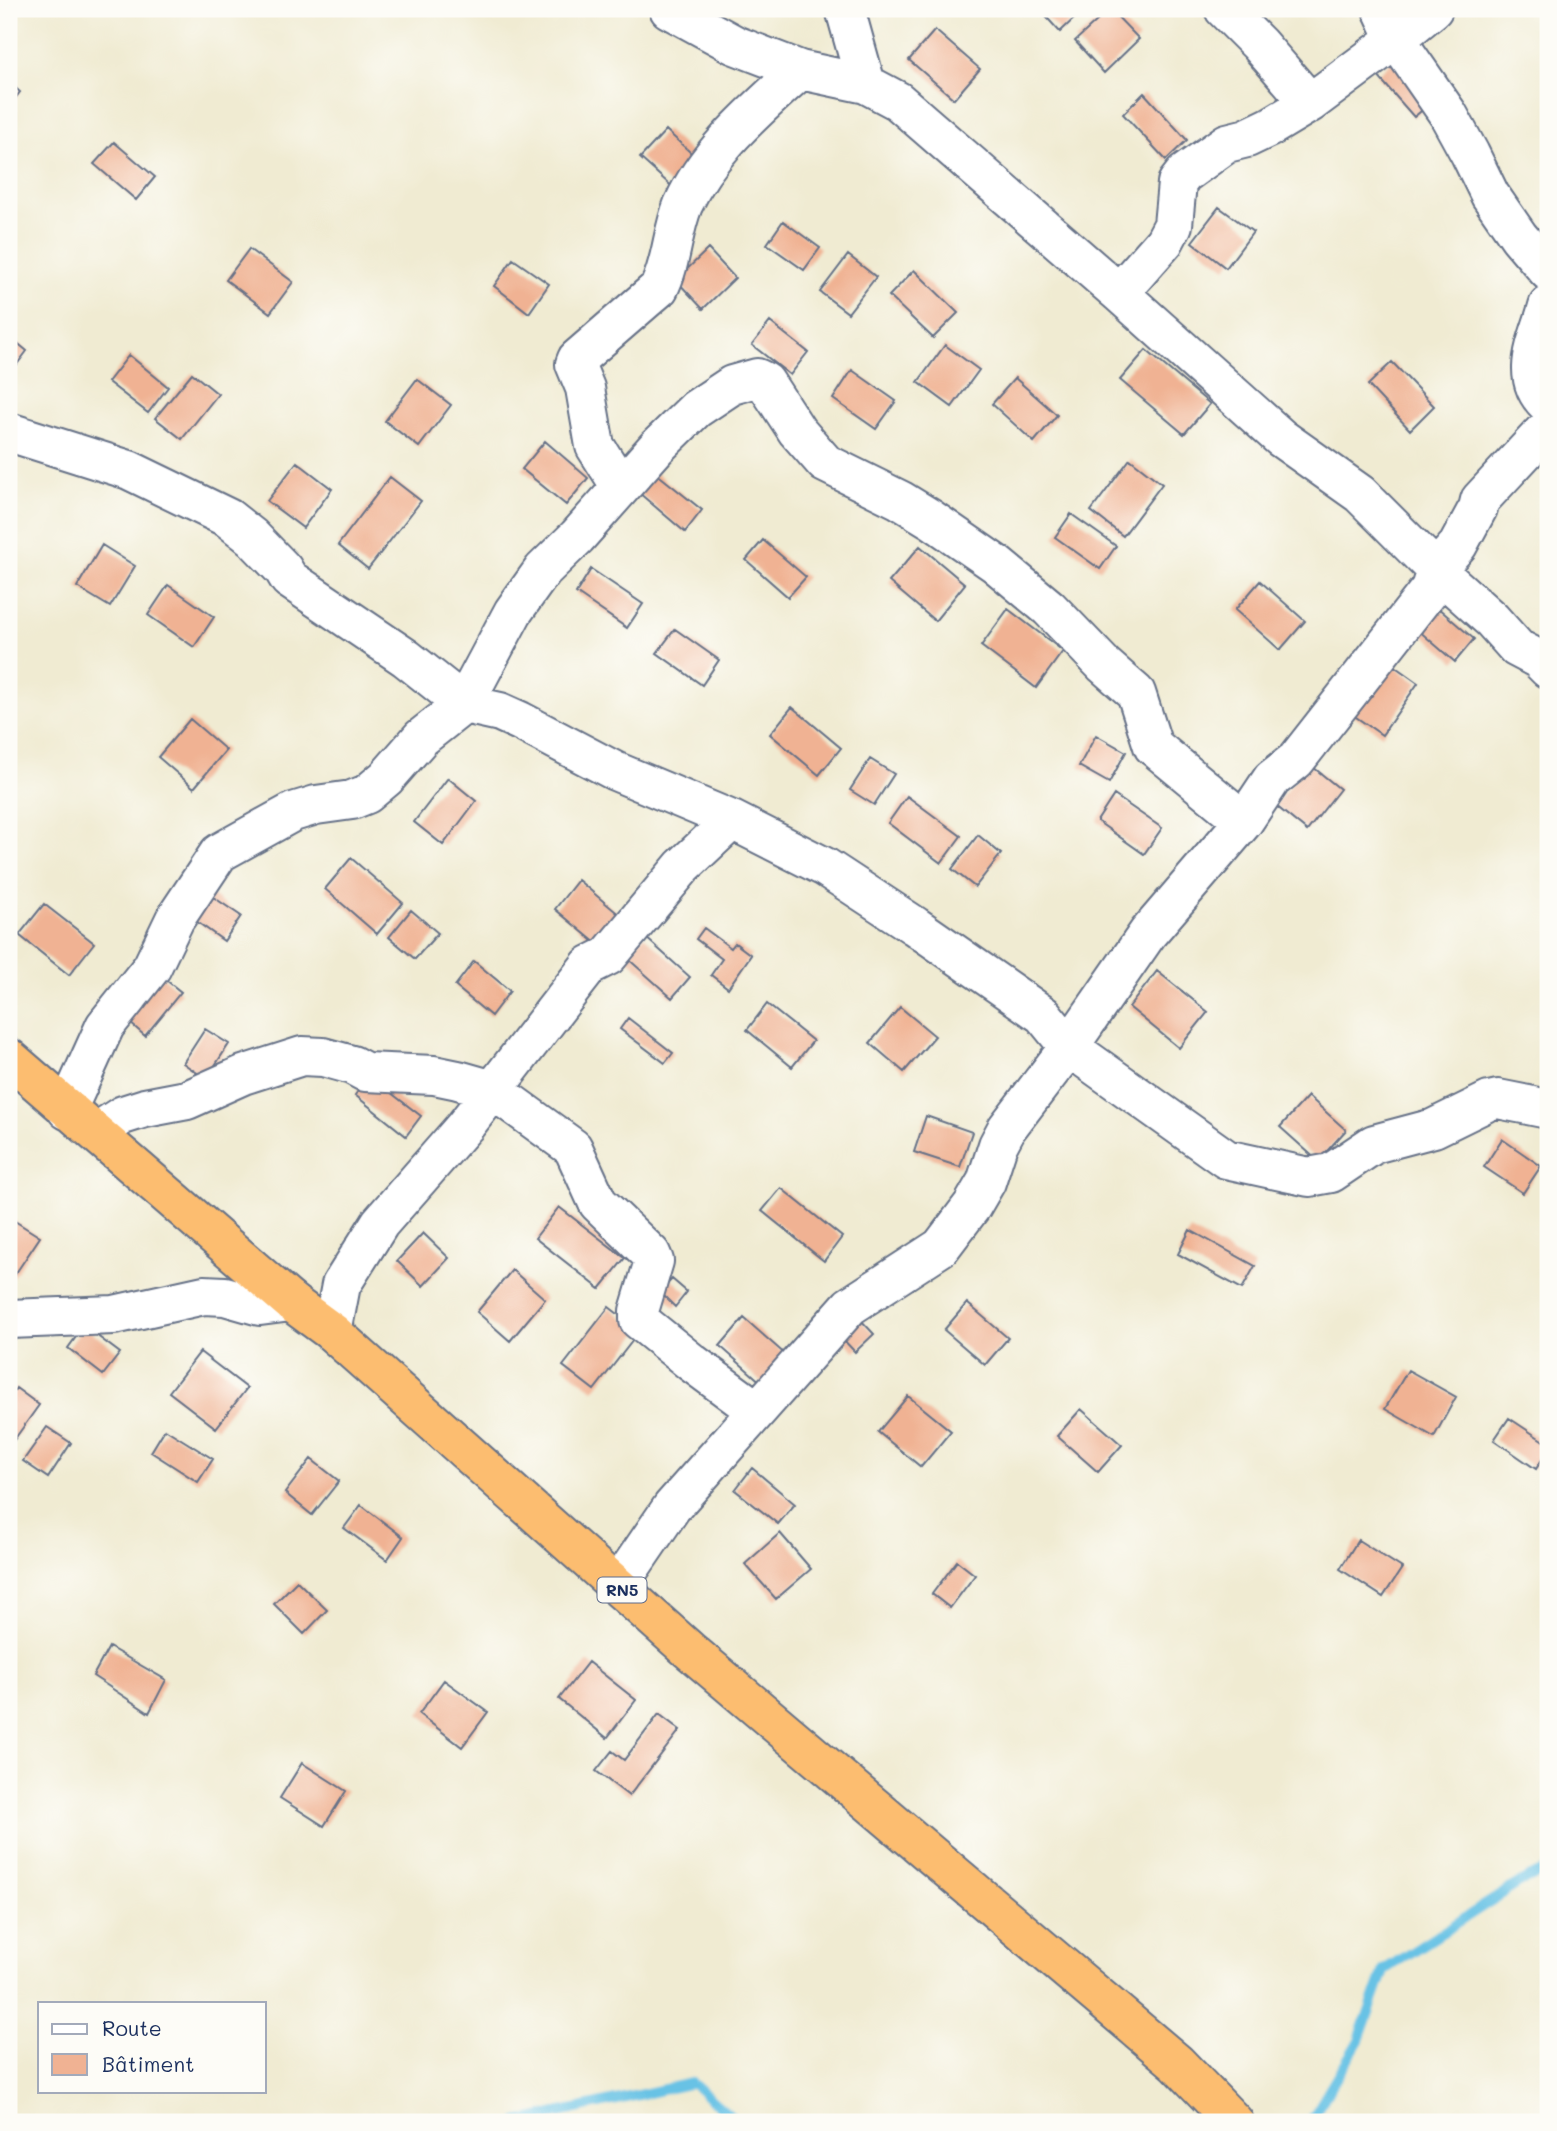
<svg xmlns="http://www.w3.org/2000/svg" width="1557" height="2131" font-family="Mali,sans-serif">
  <rect width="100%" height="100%" fill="#fdfcf7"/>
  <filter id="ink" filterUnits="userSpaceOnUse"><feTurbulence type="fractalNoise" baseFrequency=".0143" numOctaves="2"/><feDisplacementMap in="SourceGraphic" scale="14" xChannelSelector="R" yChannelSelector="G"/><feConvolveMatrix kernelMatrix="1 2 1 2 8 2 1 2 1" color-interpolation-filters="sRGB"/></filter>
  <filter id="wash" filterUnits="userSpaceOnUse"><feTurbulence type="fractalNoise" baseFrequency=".00686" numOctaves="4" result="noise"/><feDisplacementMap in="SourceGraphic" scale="28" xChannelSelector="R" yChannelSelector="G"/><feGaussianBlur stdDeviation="1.57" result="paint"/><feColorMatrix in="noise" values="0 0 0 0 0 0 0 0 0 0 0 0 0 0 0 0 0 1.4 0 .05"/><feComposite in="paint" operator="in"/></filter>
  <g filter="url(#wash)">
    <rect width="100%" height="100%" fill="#f0ebd2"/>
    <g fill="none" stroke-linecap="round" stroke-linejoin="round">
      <path stroke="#67c2e5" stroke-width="10" d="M156,2122H157
        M518,2122L692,2083L737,2122
        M1310,2122L1359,2040L1384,1970L1519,1883L1548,1869"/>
    </g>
    <g id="blocks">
      <path fill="#f0b293" d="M1039,9H1078L1081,12L1060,32Z
        M1110,9L1139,39L1104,73L1075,41Z
        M935,30L980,69L954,99L909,60Z
        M1395,58L1433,101L1414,117L1377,75Z
        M9,82L20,92L9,106Z
        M1144,93L1187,140L1166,160L1123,114Z
        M666,130L702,163L677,191L640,158Z
        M114,142L155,177L136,200L94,164Z
        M1219,207L1253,232L1226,268L1192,242Z
        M783,221L820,248L804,270L767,244Z
        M249,249L293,282L270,313L226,280Z
        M708,249L735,278L703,309L676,280Z
        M848,255L876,277L848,313L820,292Z
        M513,259L549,284L529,313L494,286Z
        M914,270L958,313L933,338L889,296Z
        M770,322L808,352L790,375L752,345Z
        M9,336L27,351L9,375Z
        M945,345L979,370L952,407L918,382Z
        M1146,350L1210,404L1184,434L1120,380Z
        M129,355L168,387L148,413L108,382Z
        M1392,362L1434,406L1410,430L1368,385Z
        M852,370L896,401L876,429L833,399Z
        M192,373L218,394L182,439L155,418Z
        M1015,378L1057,415L1034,442L992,404Z
        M417,379L451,405L419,447L385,421Z
        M545,441L588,478L566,505L522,469Z
        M1130,459L1162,484L1123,536L1091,511Z
        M297,462L332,489L303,528L267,501Z
        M656,473L702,510L685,532L639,493Z
        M390,477L421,501L368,569L338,545Z
        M1071,514L1116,546L1100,569L1055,537Z
        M763,540L806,577L788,597L746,560Z
        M102,545L135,566L110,607L77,587Z
        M920,546L965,584L935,621L889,582Z
        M591,569L643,604L627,628L576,593Z
        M1260,581L1305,621L1280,650L1235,610Z
        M168,585L214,617L194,647L148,615Z
        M1437,607L1474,639L1455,662L1418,630Z
        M1008,609L1063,651L1036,688L981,646Z
        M675,629L719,660L702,685L657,653Z
        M1380,656L1418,683L1382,735L1343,708Z
        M792,707L841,748L819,775L770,734Z
        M190,719L226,750L194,788L158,757Z
        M1096,735L1126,752L1109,783L1079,766Z
        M870,759L894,774L874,805L850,790Z
        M1308,763L1340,789L1307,831L1275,805Z
        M448,778L476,801L443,845L414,822Z
        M1114,795L1162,828L1144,854L1097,821Z
        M907,796L961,836L941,863L888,823Z
        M978,835L1001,854L975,887L952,869Z
        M351,858L403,903L377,934L325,889Z
        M578,880L621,916L597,944L555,909Z
        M203,890L241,916L224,941L186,914Z
        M44,904L94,943L69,975L19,935Z
        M411,910L438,933L415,959L389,937Z
        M704,928L731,948L735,943L751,955L728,988L711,975L722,959L696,939Z
        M644,936L690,977L672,998L626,957Z
        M474,961L510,991L491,1016L455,986Z
        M1157,971L1208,1012L1179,1048L1129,1007Z
        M156,972L181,992L145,1036L121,1015Z
        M767,1004L813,1041L792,1067L747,1030Z
        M900,1007L935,1036L904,1072L870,1043Z
        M628,1018L673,1053L665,1063L620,1029Z
        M205,1029L229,1044L206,1079L183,1063Z
        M369,1076L421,1116L406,1136L355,1095Z
        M1308,1096L1346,1130L1318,1161L1280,1127Z
        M926,1116L972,1132L960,1167L914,1152Z
        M1502,1139L1541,1166L1523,1193L1484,1167Z
        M781,1188L842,1237L824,1261L762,1211Z
        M559,1207L625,1258L600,1289L535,1238Z
        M10,1218L40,1237L14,1276L9,1273Z
        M1190,1230L1255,1266L1242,1289L1178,1254Z
        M423,1233L449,1258L423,1286L397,1261Z
        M512,1270L545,1299L510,1341L477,1312Z
        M672,1279L687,1292L675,1307L660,1292Z
        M967,1303L1008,1338L985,1365L944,1330Z
        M609,1307L640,1331L594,1390L563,1366Z
        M858,1317L874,1334L855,1352L839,1335Z
        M744,1318L787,1356L763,1384L720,1346Z
        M84,1326L120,1353L103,1375L68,1348Z
        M200,1352L247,1388L216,1428L169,1392Z
        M1408,1370L1456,1397L1434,1437L1385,1409Z
        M16,1388L39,1405L9,1447V1398Z
        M908,1396L951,1431L921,1467L878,1432Z
        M1081,1409L1122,1445L1098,1472L1057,1436Z
        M1509,1418L1548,1444V1450L1536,1469L1494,1440Z
        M47,1427L71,1443L48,1478L23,1461Z
        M165,1429L213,1459L198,1482L151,1452Z
        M311,1459L339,1481L312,1515L285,1493Z
        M752,1468L795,1504L778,1524L735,1490Z
        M361,1505L403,1537L387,1560L344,1528Z
        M780,1533L811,1569L776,1599L745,1564Z
        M1358,1540L1402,1568L1383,1597L1340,1569Z
        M957,1561L975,1575L950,1608L932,1594Z
        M297,1581L327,1610L304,1634L274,1604Z
        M109,1647L166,1680L149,1713L93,1676Z
        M588,1662L636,1700L607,1738L559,1699Z
        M444,1680L488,1712L462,1747L419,1714Z
        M659,1714L680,1730L629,1796L596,1771L612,1751L624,1760Z
        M302,1763L346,1791L324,1826L280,1798Z"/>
    </g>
  </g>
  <g filter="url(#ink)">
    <use href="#blocks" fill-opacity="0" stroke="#667187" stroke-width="2"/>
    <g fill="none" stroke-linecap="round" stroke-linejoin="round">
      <g stroke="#667187" stroke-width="42">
        <path id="minor" d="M669,9L735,45L800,70L866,84L898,101L1119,293L1281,438L1360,494L1436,570L1492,620L1517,648L1538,659L1548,669
          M845,9L866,84
          M1224,9L1259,44L1310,103
          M1382,9L1396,39L1448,114L1470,154L1490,195L1519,237L1548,271
          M1119,293L1164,242L1173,225L1177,183L1184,174L1227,143L1247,138L1270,127L1310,103L1396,39L1433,9
          M1548,306C1539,340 1517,376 1548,405
          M9,432L129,470L228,518L252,537L283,569L289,579L406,658L464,704L500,712L520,721L615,771L732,820L825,867L915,926L1043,1015L1069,1047L1226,1159L1309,1177L1331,1173L1374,1144L1434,1128L1489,1101L1498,1099L1548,1109
          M621,487L595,446L585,388L575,364L577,359L659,288C672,262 672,232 683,205C708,150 757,110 800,70
          M67,1110L105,1026L152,967L175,919L219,853L293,812L316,805L352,800L367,794L386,778L421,738L464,704L513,612L543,570L577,537L657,447L696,409L732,385L757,378L765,382L797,431L825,463L900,500L931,519L996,564L1049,608L1104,665L1136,693L1153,746L1244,821
          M97,1132L123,1115L145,1108L187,1100L243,1075L302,1056L323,1057L352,1065L365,1072L434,1075L458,1080L493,1090L573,1148L598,1203L651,1254L654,1261L639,1311V1320L691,1362L756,1410
          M9,1319L114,1315L204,1295L225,1296L260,1306L291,1302
          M332,1332L341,1285L380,1223L465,1126L590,965L608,956L683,866L732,820
          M618,1586L672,1507L850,1306L941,1247L972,1206L986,1182L998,1145L1007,1128L1069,1047L1148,933L1244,821L1272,779L1296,760L1430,589L1436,570L1458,545L1478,508L1480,500L1548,427"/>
      </g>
      <g stroke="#667187" stroke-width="42">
        <path id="highway" d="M9,1058L291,1302L332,1332L689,1650L1177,2063L1234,2122"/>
      </g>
      <use href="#minor" stroke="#fff" stroke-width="38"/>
      <use href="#highway" stroke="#fcbd6f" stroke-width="38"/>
    </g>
  </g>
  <g text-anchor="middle" stroke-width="5" stroke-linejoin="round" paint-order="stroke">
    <rect fill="#fdfcf7" stroke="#5f6c8c" stroke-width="2" x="597.5" y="1577.5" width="49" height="25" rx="5"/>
    <g font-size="16" font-weight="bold" fill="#1b2f5e">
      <text x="622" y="1596">RN5</text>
    </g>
  </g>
  <rect width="1557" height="2131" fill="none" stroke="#fdfcf7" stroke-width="35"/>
  <rect x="38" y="2002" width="228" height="91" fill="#fdfcf7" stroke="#a3aaba" stroke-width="2"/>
  <rect x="52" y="2024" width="35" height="10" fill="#ffffff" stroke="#a3aaba" stroke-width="2"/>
  <text x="102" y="2036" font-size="21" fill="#1b2f5e">Route</text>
  <rect x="52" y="2054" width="35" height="21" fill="#f0b293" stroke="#a3aaba" stroke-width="2"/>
  <text x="102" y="2072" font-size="21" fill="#1b2f5e">Bâtiment</text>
</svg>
